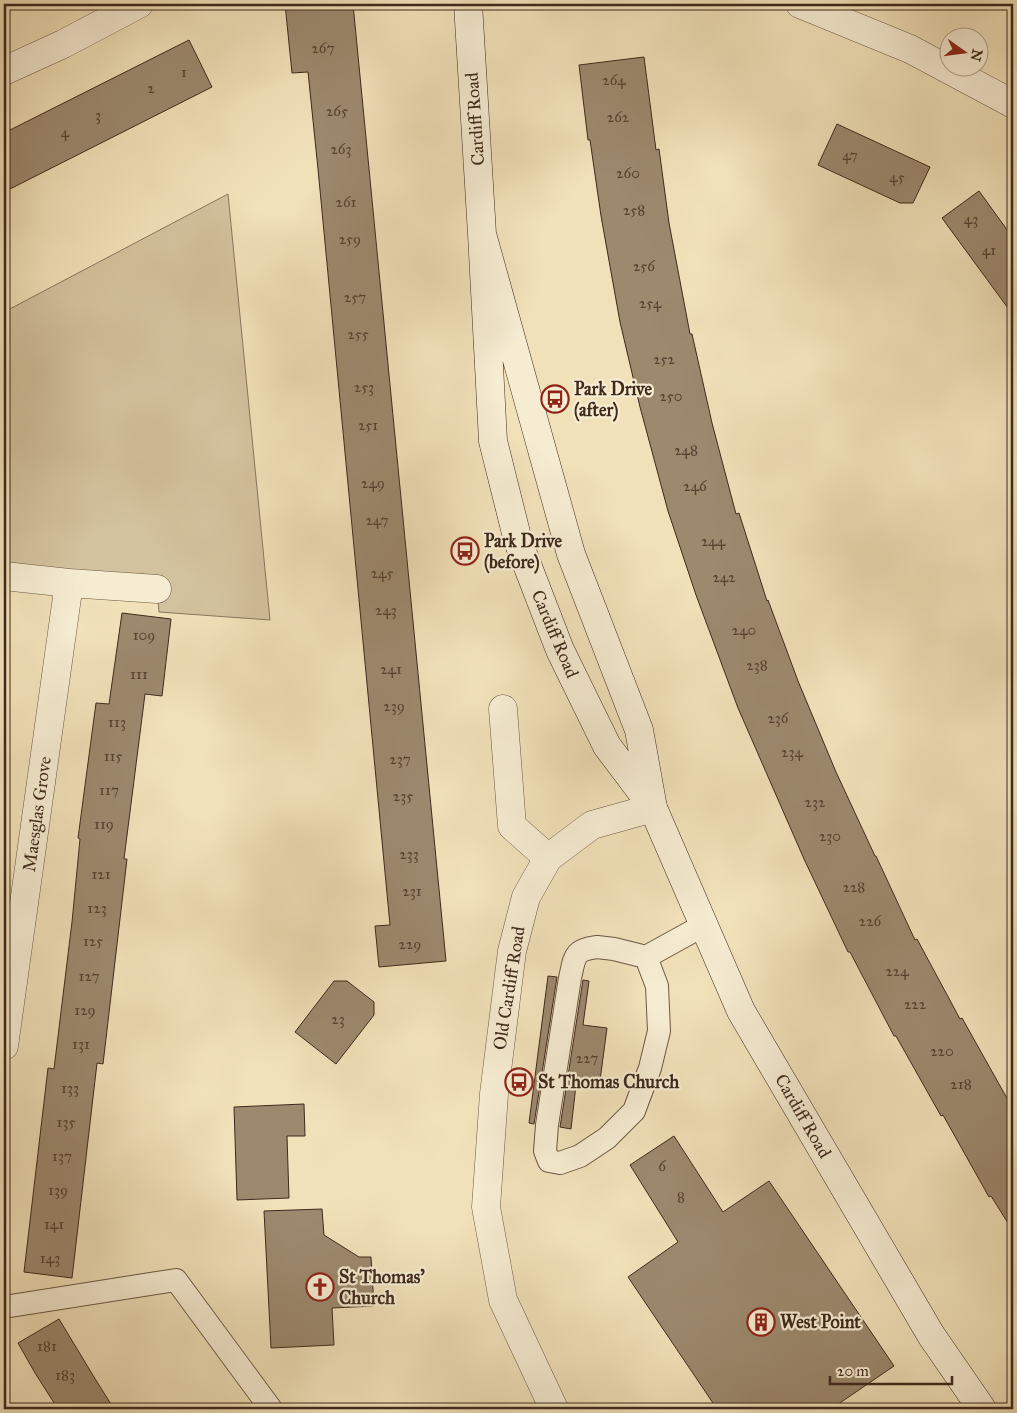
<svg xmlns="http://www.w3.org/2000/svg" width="1017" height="1413" font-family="'IM FELL Great Primer',serif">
  <rect width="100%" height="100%" fill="#f1e1b9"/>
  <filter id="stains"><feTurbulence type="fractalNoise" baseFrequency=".004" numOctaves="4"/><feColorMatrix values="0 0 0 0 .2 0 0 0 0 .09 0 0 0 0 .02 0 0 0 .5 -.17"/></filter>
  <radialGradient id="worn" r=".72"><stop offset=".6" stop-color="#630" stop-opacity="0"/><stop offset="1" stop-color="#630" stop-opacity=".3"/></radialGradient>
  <path fill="#d3c29e" stroke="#89765e" d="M228,194L270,620L159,612L157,589L4,576V312Z"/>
  <path fill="#9c896e" stroke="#3f291d" d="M285,4H353L446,961L379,967L375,926L390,925L318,169L308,72L292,73Z
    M189,40L212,87L4,192V133Z
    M644,57L656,150L659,149L669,223L690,334H692L712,423L736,514L739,513L767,601L768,600L798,681L836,772L875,856H876L915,940L917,939L960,1019L962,1018L1013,1109V1231L991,1196L989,1197L943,1115L941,1116L896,1036H894L850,952H848L804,859L738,708L696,595L668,511L640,407L620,322L601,216L590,140H588L579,65Z
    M837,124L930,167L913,203H900L818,165Z
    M979,191L1013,238V315L942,218Z
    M122,613L171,619L162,696L145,694L124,859H127L103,1064L97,1063L72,1278L24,1272L48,1068L54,1069L72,922L80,839L78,838L96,703L109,704Z
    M548,976L557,977L534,1124L529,1123Z
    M583,980L589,981L583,1025L607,1028L599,1088L576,1085L571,1129L560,1127Z
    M334,981H347L374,1002V1015L336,1064L295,1032Z
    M304,1104L305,1136H287L289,1198L237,1200L234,1107Z
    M674,1136L723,1212L769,1181L894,1366L831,1409H717L628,1277L678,1242L630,1165Z
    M322,1209L324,1235L359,1257H371L374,1306L332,1308L334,1345L271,1348L264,1211Z
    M59,1319L94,1377L114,1409H58L35,1373L18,1343Z"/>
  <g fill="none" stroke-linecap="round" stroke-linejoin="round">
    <g stroke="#6c5744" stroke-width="24">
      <path id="service" d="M597,947L614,949L646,957L657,986L659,1031L650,1068L634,1111L607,1138L580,1156L560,1163L549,1161L545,1151L547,1125L570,978C575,957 573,950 597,947Z
        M646,957L704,925
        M4,1307L176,1280L271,1409"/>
    </g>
    <g stroke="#6c5744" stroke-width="29">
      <path id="minor" d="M800,4L910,49L1013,104
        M4,71L63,44L139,4
        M4,576L69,583
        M503,709L512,826L548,858
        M4,1046L69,583L157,589
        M554,1409L503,1300L486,1207L494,1094L512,951L526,897L548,858L592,825L653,808"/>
    </g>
    <g stroke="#3f291d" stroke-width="29">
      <path id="secondary" d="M468,4L482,234L493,441L518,541L560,650L607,746L650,803
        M482,234L571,554L639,730L653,808L741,1011L931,1335L982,1409"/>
    </g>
    <use href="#service" stroke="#f6ecd2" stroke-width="22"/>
    <use href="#minor" stroke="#f6ecd2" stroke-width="28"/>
    <use href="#secondary" stroke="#f6ecd2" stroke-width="28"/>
  </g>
  <defs>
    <g id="bus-ring" transform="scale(1.4375)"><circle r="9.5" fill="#f6ecd2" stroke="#8f2418" stroke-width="1.5"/><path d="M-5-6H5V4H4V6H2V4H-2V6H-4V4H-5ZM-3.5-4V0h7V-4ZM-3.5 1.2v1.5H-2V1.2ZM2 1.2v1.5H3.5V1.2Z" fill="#8f2418"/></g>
    <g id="church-ring" transform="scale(1.4375)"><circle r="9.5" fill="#f6ecd2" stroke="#8f2418" stroke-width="1.5"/><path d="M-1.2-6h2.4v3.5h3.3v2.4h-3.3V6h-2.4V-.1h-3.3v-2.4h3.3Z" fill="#8f2418"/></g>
    <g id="building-ring" transform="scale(1.4375)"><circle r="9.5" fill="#f6ecd2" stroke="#8f2418" stroke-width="1.5"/><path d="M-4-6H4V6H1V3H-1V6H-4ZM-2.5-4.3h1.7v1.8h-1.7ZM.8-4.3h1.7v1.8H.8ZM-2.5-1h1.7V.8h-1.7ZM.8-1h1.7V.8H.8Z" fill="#8f2418"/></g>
  </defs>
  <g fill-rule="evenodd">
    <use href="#bus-ring" x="555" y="399"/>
    <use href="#bus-ring" x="465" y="551"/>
    <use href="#bus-ring" x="519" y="1082"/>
    <use href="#church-ring" x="320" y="1287"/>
    <use href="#building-ring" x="761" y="1322"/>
  </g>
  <g text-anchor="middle" stroke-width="4.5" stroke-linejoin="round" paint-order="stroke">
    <g font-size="15" fill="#564131">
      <text x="323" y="53">267</text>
      <text x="184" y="77">1</text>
      <text x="614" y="85">264</text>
      <text x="151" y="93">2</text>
      <text x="337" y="116">265</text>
      <text x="98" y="120">3</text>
      <text x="618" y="122">262</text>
      <text x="65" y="137">4</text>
      <text x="341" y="154">263</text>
      <text x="850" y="160">47</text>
      <text x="628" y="178">260</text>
      <text x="897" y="182">45</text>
      <text x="346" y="207">261</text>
      <text x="634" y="215">258</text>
      <text x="971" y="224">43</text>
      <text x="350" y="244">259</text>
      <text x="989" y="255">41</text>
      <text x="644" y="271">256</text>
      <text x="355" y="302">257</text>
      <text x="650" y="308">254</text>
      <text x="358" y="339">255</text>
      <text x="664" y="364">252</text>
      <text x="364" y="392">253</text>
      <text x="671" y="401">250</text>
      <text x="368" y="430">251</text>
      <text x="686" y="455">248</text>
      <text x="373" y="488">249</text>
      <text x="695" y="491">246</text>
      <text x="377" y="525">247</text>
      <text x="713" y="546">244</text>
      <text x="382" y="578">245</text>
      <text x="724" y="582">242</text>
      <text x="386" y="615">243</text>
      <text x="744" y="635">240</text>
      <text x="144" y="640">109</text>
      <text x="757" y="670">238</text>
      <text x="391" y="674">241</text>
      <text x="139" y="679">111</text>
      <text x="394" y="711">239</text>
      <text x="778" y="723">236</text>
      <text x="117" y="727">113</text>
      <text x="792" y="757">234</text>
      <text x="113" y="761">115</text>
      <text x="400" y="764">237</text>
      <text x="109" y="795">117</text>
      <text x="403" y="801">235</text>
      <text x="815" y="807">232</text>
      <text x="104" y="829">119</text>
      <text x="830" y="841">230</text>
      <text x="409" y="859">233</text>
      <text x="101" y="879">121</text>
      <text x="854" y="892">228</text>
      <text x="412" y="896">231</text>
      <text x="97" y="913">123</text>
      <text x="870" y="926">226</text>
      <text x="93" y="946">125</text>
      <text x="410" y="949">229</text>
      <text x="897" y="976">224</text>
      <text x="89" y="981">127</text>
      <text x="915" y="1009">222</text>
      <text x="85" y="1015">129</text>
      <text x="338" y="1024">23</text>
      <text x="81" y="1049">131</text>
      <text x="942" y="1056">220</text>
      <text x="587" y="1063">227</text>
      <text x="961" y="1089">218</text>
      <text x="70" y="1093">133</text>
      <text x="66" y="1127">135</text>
      <text x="62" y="1161">137</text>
      <text x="662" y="1171">6</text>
      <text x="58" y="1195">139</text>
      <text x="681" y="1202">8</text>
      <text x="54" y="1229">141</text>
      <text x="50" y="1263">143</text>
      <text x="47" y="1351">181</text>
      <text x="65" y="1380">183</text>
    </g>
    <g font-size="18" fill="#3f291d" stroke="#f6ecd2">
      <text transform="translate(475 119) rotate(-94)" y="6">Cardiff Road</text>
      <text transform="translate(555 634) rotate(67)" y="6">Cardiff Road</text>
      <text transform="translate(37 814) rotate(-82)" y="6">Maesglas Grove</text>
      <text transform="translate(509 988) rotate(-81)" y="6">Old Cardiff Road</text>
      <text transform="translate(803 1116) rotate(60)" y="6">Cardiff Road</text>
    </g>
    <g font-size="18" font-weight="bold" fill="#3f291d" stroke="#f6ecd2" text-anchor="start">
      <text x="574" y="395">Park Drive<tspan x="574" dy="21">(after)</tspan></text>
      <text x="484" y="547">Park Drive<tspan x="484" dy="21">(before)</tspan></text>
      <text x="538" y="1088">St Thomas Church</text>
      <text x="339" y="1283">St Thomas'<tspan x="339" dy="21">Church</tspan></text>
      <text x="780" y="1328">West Point</text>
    </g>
  </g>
  <rect width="1017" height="1413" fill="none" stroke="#f1e1b9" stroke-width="20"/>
  <rect x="5" y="5" width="1007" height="1403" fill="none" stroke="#3f291d" stroke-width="2.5"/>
  <rect x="10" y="10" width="997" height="1393" fill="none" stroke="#3f291d"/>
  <g transform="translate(964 52) rotate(104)"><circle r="24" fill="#f6ecd2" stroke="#ad9e8a"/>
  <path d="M0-4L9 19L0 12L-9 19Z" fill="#8f2418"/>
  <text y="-8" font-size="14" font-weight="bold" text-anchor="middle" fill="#3f291d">N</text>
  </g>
  <path d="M830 1376v8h122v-8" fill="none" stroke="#3f291d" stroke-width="2.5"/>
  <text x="837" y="1376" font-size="15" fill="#3f291d" stroke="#f6ecd2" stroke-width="4" paint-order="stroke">20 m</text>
  <rect width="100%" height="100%" filter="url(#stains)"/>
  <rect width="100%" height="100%" fill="url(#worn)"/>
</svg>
